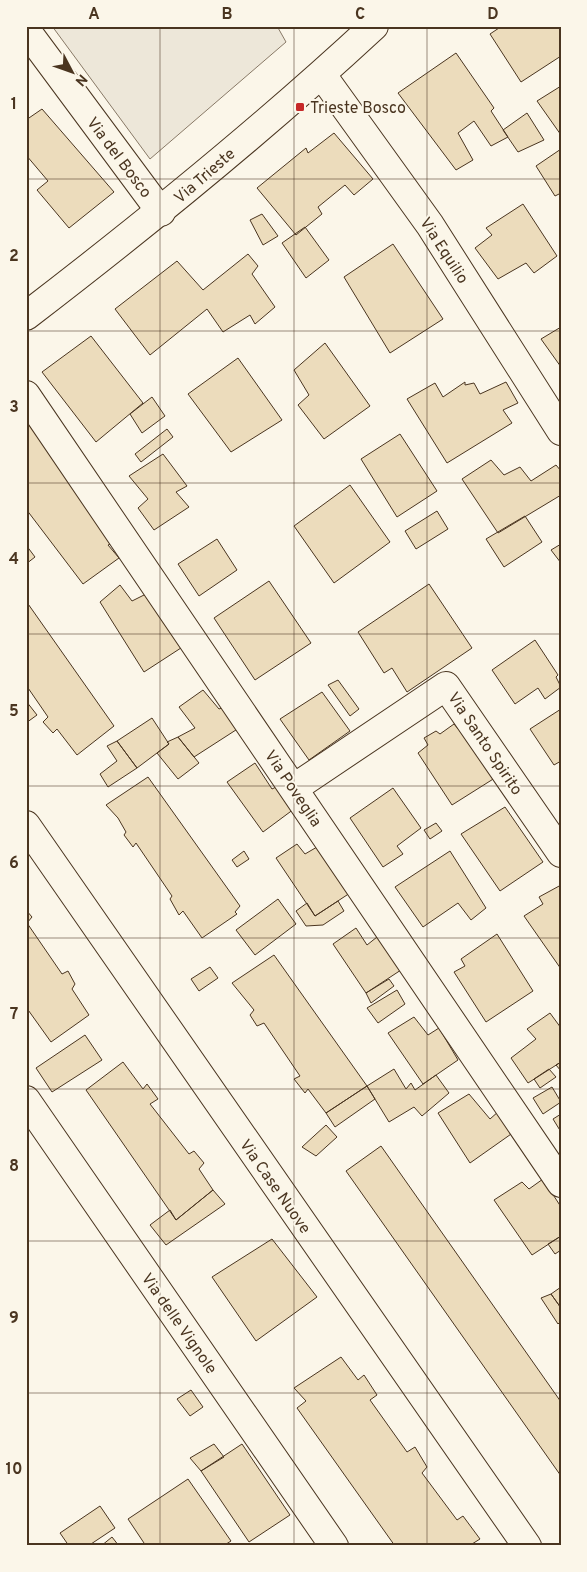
<svg xmlns="http://www.w3.org/2000/svg" width="587" height="1572" font-family="Overpass,sans-serif">
  <rect width="100%" height="100%" fill="#fbf6e9"/>
  <path fill="#ede7d9" stroke="#887966" d="M52,26H277L286,42L150,159Z"/>
  <path fill="#ecdcbc" stroke="#4a3520" d="M502,26H561V56L521,82L490,34Z
    M456,53L494,108L491,111L508,137L491,146L474,121L458,133L473,160L456,170L398,93Z
    M561,86V135L537,101Z
    M42,109L114,192L69,228L37,190L48,181L26,155V120Z
    M527,113L544,140L518,152L503,130Z
    M334,133L373,179L354,195L345,185L318,207L322,214L296,235L257,188L306,148L308,153Z
    M561,149V193L555,196L536,166Z
    M523,204L557,256L534,273L526,263L498,279L475,248L492,235L486,228Z
    M262,214L278,236L263,245L250,220Z
    M305,227L329,260L306,278L282,243Z
    M393,244L443,319L390,353L344,277Z
    M248,254L258,266L252,274L275,307L255,324L250,315L223,332L207,309L150,355L115,309L177,261L203,290Z
    M561,327V367L541,339Z
    M91,336L143,403L96,442L42,372Z
    M325,343L370,406L324,439L298,405L309,395L294,370Z
    M238,358L282,420L231,452L188,394Z
    M465,382V385L474,383L480,394L506,382L518,403L503,410L512,423L447,463L407,399L435,383L443,397Z
    M152,397L165,416L142,433L130,414Z
    M26,416L113,543L108,545L119,558L83,584L26,509Z
    M167,429L173,437L141,462L135,454Z
    M400,434L437,491L397,517L361,459Z
    M163,454L187,486L176,492L189,507L154,530L138,508L148,499L129,476Z
    M491,460L504,475L520,467L531,481L556,465L561,471V495L498,533L462,479Z
    M350,485L390,542L334,583L294,526Z
    M437,511L448,529L416,549L405,531Z
    M525,516L542,542L504,567L486,539Z
    M217,539L237,570L199,596L178,564Z
    M561,544V563L551,550Z
    M26,545L35,557L26,564Z
    M269,581L311,643L255,680L214,618Z
    M429,584L472,648L407,692L392,668L384,673L358,632Z
    M120,585L132,601L148,593L184,646L144,672L100,602Z
    M26,601L114,726L77,755L57,729L53,733L43,722L48,717L26,685Z
    M535,640L558,675L556,677L561,687L545,699L538,688L515,704L492,670Z
    M338,680L359,709L350,716L328,685Z
    M203,690L219,709L224,707L239,728L194,757L178,737L195,728L179,707Z
    M322,692L350,731L309,760L280,719Z
    M26,701L37,715L26,723Z
    M561,709V761L554,765L530,729Z
    M152,718L169,744L137,768L117,741Z
    M454,724L498,776L452,805L418,753L428,745L424,738L436,731L440,734Z
    M178,737L199,763L178,779L157,753L169,744L167,742Z
    M117,741L137,768L108,787L100,774L117,761L107,746Z
    M255,763L272,789L278,786L294,809L263,832L227,782Z
    M148,777L240,906L235,912L237,914L202,938L183,911L179,915L170,899L172,896L136,843L133,847L124,835L126,832L118,818L106,805Z
    M393,788L421,828L397,846L403,854L383,867L350,818Z
    M505,807L543,862L500,891L461,834Z
    M436,823L442,831L430,839L424,830Z
    M297,844L305,854L317,847L350,893L315,916L276,858Z
    M244,851L249,859L237,867L232,860Z
    M450,851L486,908L471,920L458,903L423,927L395,887Z
    M561,885V969L524,916L543,904L539,897Z
    M278,899L296,924L255,955L236,930Z
    M338,901L344,911L323,925L306,926L296,911L307,903L315,916Z
    M26,910L32,917L27,923L62,974L68,971L75,984L72,989L89,1015L51,1042L26,1007Z
    M356,928L367,945L377,937L401,970L366,993L333,944Z
    M497,934L533,991L486,1022L454,972L465,966L461,959Z
    M274,955L367,1086L326,1113L308,1089L305,1093L294,1079L300,1076L264,1023L257,1026L250,1015L254,1010L232,983Z
    M210,967L218,978L199,991L191,979Z
    M389,979L394,986L371,1003L366,993Z
    M397,990L405,1004L378,1023L367,1008Z
    M550,1013L561,1028V1062L528,1083L511,1058L536,1039L527,1029Z
    M414,1017L428,1035L439,1028L458,1060L423,1084L388,1033Z
    M85,1035L102,1060L52,1092L36,1068Z
    M123,1062L143,1089L147,1084L158,1099L150,1104L189,1154L194,1151L204,1163L199,1169L213,1190L176,1220L86,1090Z
    M561,1062V1071L556,1065Z
    M394,1069L406,1089L411,1083L415,1090L436,1075L449,1093L422,1116L414,1107L389,1122L367,1086Z
    M549,1069L556,1077L540,1088L534,1079Z
    M367,1086L375,1099L335,1127L326,1113Z
    M552,1087L561,1102L543,1114L533,1098Z
    M469,1094L490,1119L499,1111L514,1132L470,1163L438,1113Z
    M561,1114V1132L553,1119Z
    M326,1125L337,1137L316,1156L302,1147Z
    M381,1146L561,1402V1476L346,1171Z
    M543,1179L561,1207V1236L532,1255L494,1200L522,1182L529,1189Z
    M213,1190L225,1204L166,1245L150,1225L170,1210L176,1220Z
    M561,1236V1250L555,1254L548,1244Z
    M272,1239L317,1297L256,1341L212,1277Z
    M561,1287V1308L551,1294Z
    M551,1294L561,1308V1321L558,1324L541,1298Z
    M341,1357L358,1380L364,1375L377,1395L370,1400L407,1452L415,1447L427,1467L422,1473L457,1520L463,1516L480,1539L472,1544L473,1546H395L297,1408L306,1401L294,1388Z
    M191,1390L203,1407L190,1416L177,1399Z
    M214,1444L224,1457L201,1471L190,1458Z
    M242,1444L290,1515L249,1542L201,1471Z
    M188,1479L231,1541L223,1546H146L128,1519Z
    M100,1506L115,1528L88,1546H69L60,1533Z
    M112,1537L119,1546H101Z"/>
  <g fill="none" stroke-linecap="round" stroke-linejoin="round">
    <g stroke="#4a3520" stroke-width="30">
      <path id="street" d="M26,30L161,212
        M322,75L430,225L561,431
        M26,395L561,1183
        M294,788L446,686L561,853
        M26,825L527,1546
        M26,1100L334,1546"/>
    </g>
    <g stroke="#4a3520" stroke-width="30">
      <path id="secondary" d="M26,316C146,224 263,129 374,26"/>
    </g>
    <use href="#street" stroke="#fbf6e9" stroke-width="28"/>
    <use href="#secondary" stroke="#fbf6e9" stroke-width="28"/>
  </g>
  <path fill="none" stroke="#4a3520" stroke-width="1" stroke-opacity="0.55" d="M160,26V1546M294,26V1546M427,26V1546M26,179H561M26,331H561M26,483H561M26,634H561M26,786H561M26,938H561M26,1089H561M26,1241H561M26,1393H561"/>
  <rect fill="#c62828" stroke="#fbf6e9" stroke-width="2" x="295" y="102" width="10" height="10" rx="2.5"/>
  <g text-anchor="middle" stroke-width="4" stroke-linejoin="round" paint-order="stroke">
    <g font-size="16" fill="#4a3520" stroke="#fbf6e9" text-anchor="start">
      <text x="310" y="113">Trieste Bosco</text>
    </g>
    <g font-size="16" fill="#4a3520" stroke="#fbf6e9">
      <text transform="translate(120 157) rotate(53)" y="6">Via del Bosco</text>
      <text transform="translate(204 175) rotate(-41)" y="6">Via Trieste</text>
      <text transform="translate(445 250) rotate(57)" y="6">Via Equilio</text>
      <text transform="translate(486 743) rotate(56)" y="6">Via Santo Spirito</text>
      <text transform="translate(294 788) rotate(56)" y="6">Via Poveglia</text>
      <text transform="translate(276 1186) rotate(55)" y="6">Via Case Nuove</text>
      <text transform="translate(180 1323) rotate(55)" y="6">Via delle Vignole</text>
    </g>
  </g>
  <rect width="587" height="1572" fill="none" stroke="#fbf6e9" stroke-width="55"/>
  <g transform="translate(72 72) rotate(131)" stroke="#fbf6e9" stroke-width="4" paint-order="stroke">
  <path d="M0-4L9 19L0 12L-9 19Z" fill="#4a3520"/>
  <text y="-8" font-size="14" font-weight="bold" text-anchor="middle" fill="#4a3520">N</text>
  </g>
  <rect x="28" y="28" width="532" height="1516" fill="none" stroke="#4a3520" stroke-width="2"/>
  <g font-size="16" text-anchor="middle" font-weight="bold" fill="#4a3520">
    <text x="94" y="19">A</text>
    <text x="227" y="19">B</text>
    <text x="360" y="19">C</text>
    <text x="493" y="19">D</text>
    <text x="14" y="109">1</text>
    <text x="14" y="261">2</text>
    <text x="14" y="412">3</text>
    <text x="14" y="564">4</text>
    <text x="14" y="716">5</text>
    <text x="14" y="868">6</text>
    <text x="14" y="1019">7</text>
    <text x="14" y="1171">8</text>
    <text x="14" y="1323">9</text>
    <text x="14" y="1474">10</text>
  </g>
</svg>
